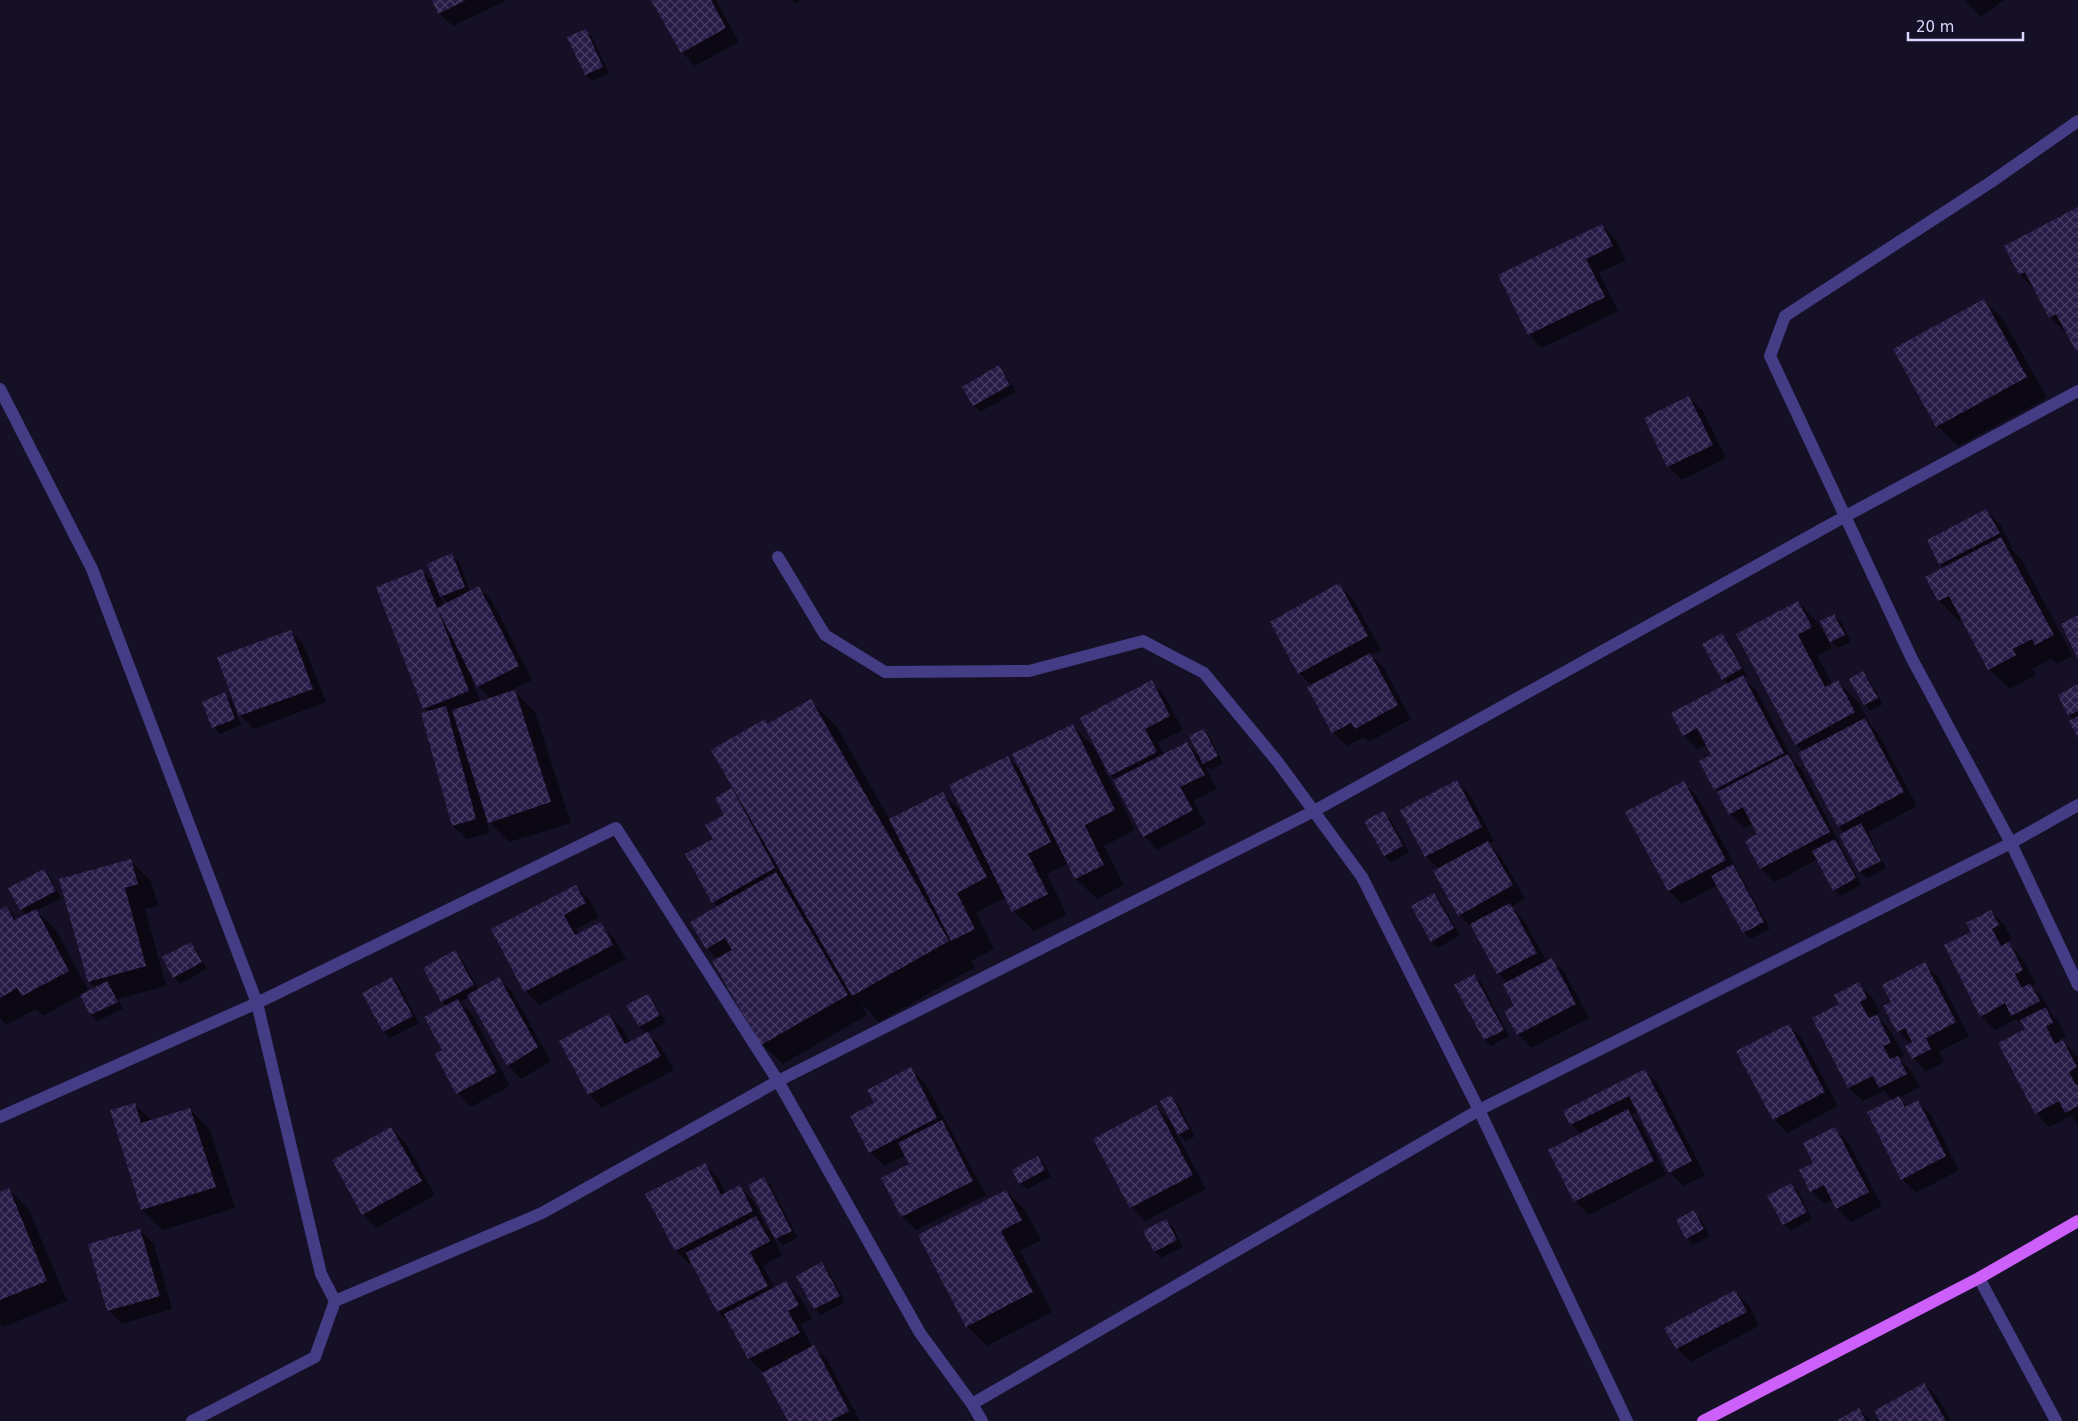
<svg xmlns="http://www.w3.org/2000/svg" width="2078" height="1421" font-family="'DejaVu Sans',sans-serif">
  <defs>
    <pattern id="building-cross-hatch" width="8" height="8" patternUnits="userSpaceOnUse" patternTransform="scale(1.25)"><rect width="8" height="8" fill="#281c47"/><path d="M0 0l8 8M0 8l8-8" fill="none" stroke="#473c63"/></pattern>
  </defs>
  <rect width="100%" height="100%" fill="#151026"/>
  <path fill="#0007" fill-rule="evenodd" d="M433,0H507L453,26L439,13Z
    M653,0H716L739,42L695,66L682,52Z
    M791,0H800L796,4Z
    M1965,0H2004L1981,17Z
    M585,30L592,37L609,74L592,81L586,75Z
    M2078,209V351L2070,337L2050,317L2036,291L2020,275L2006,246Z
    M1602,225L1615,239L1626,260L1599,273L1618,311L1542,348L1529,334Z
    M1984,300L2004,321L2047,398L1958,446L1937,426Z
    M999,367L1005,374L1016,392L980,412L974,405Z
    M1689,397L1703,411L1726,458L1682,480L1668,466Z
    M1986,510L2000,524L2012,547L2011,548L2021,559L2073,656L2057,664L2051,659L2032,669L2036,675L2010,689L1989,669L1963,619L1959,621L1939,601L1927,578L1944,568L1940,564Z
    M452,555L459,561L470,592L479,587L492,601L532,680L505,693L515,692L535,712L571,823L509,842L486,819L489,833L467,839L453,826L428,712L424,709L422,571L438,586ZM439,594L448,603L444,605ZM473,677L478,686L491,699L481,703L471,678Z
    M1339,585L1353,599L1381,650L1371,655L1384,668L1411,719L1369,742L1364,737L1347,746L1333,732L1312,686L1299,673Z
    M1798,602L1818,623L1832,648L1817,656L1833,685L1838,682L1858,702L1871,726L1878,733L1917,806L1868,832L1886,868L1867,878L1860,872L1841,835L1845,833L1839,827L1800,753L1803,752L1796,744Z
    M1834,615L1841,622L1851,642L1838,648L1831,641L1821,622Z
    M290,631L304,645L326,702L254,729L240,715Z
    M1721,634L1728,641L1747,675L1743,678L1756,690L1794,762L1802,770L1861,885L1840,896L1834,890L1818,859L1775,882L1761,868L1759,835L1753,823L1744,828L1730,814L1715,789L1713,755L1707,744L1697,749L1684,735L1728,684L1723,679Z
    M1862,673L1869,679L1883,704L1871,711L1865,704Z
    M1151,682L1165,696L1183,730L1158,742L1164,755L1187,743L1200,757L1204,730L1210,737L1223,763L1211,770L1204,764L1217,789L1193,801L1206,824L1157,850L1144,836L1116,780L1111,776L1082,719Z
    M2078,686V735L2074,720L2069,715Z
    M224,694L231,700L241,725L220,734L213,727Z
    M810,701L837,727L890,820L943,794L966,817L1008,758L1022,771L1073,726L1093,746L1135,830L1104,846L1124,885L1097,899L1076,879L1068,863L1047,874L1067,915L1034,931L1013,911L1006,897L976,913L994,949L971,961L975,967L879,1022L861,1003L867,1015L783,1064L762,1044L717,959L707,948L718,907L713,902L715,840L726,815L731,790L739,797L765,721L768,724Z
    M1456,781L1470,795L1494,841L1489,844L1501,856L1525,899L1511,907L1523,919L1547,962L1551,960L1565,973L1589,1018L1531,1048L1518,1034L1516,1007L1508,983L1498,973L1473,928L1459,915L1439,869L1426,856Z
    M1684,783L1697,796L1770,929L1750,939L1744,933L1718,885L1682,904L1669,891Z
    M1384,813L1390,819L1409,852L1391,862L1385,856L1366,822Z
    M131,861L151,881L158,905L145,909L166,986L118,999L123,1009L97,1021L91,1015L81,995L43,1016L36,1009L6,1025L0,1018V911L6,908L18,920L27,915L21,909L44,870L50,877L61,898L36,911L56,930L89,992L96,988L89,981Z
    M576,886L590,900L599,917L577,929L579,934L600,924L614,938L626,959L539,1005L525,991Z
    M1434,894L1440,901L1460,935L1438,948L1432,941Z
    M1991,911L2004,925L2012,939L2005,943L2006,945L2009,944L2022,958L2036,984L2032,986L2043,998L2053,1016L2059,1022L2066,1037L2059,1040L2060,1043L2063,1041L2078,1058V1124L2071,1116L2049,1127L2036,1113L2027,1030L2016,1019L1995,1030L1981,1016L1973,932Z
    M190,943L197,950L207,969L180,984L174,977Z
    M454,952L461,958L479,990L499,979L512,992L551,1061L521,1079L508,1065L469,997L460,1002L472,1014L510,1086L471,1107L457,1093L444,1050L447,1006L442,1001Z
    M1924,964L1938,977L1969,1036L1939,1052L1944,1062L1926,1072L1913,1058L1911,1044L1898,1031L1892,1002Z
    M1474,976L1481,982L1509,1036L1491,1046L1485,1040Z
    M392,978L399,985L419,1023L390,1038L384,1032L363,994Z
    M1858,984L1872,997L1880,1012L1869,1018L1870,1019L1877,1016L1890,1030L1904,1056L1899,1059L1911,1071L1920,1087L1899,1098L1908,1107L1918,1102L1931,1115L1959,1170L1916,1193L1902,1179L1893,1100L1884,1091L1863,1101L1849,1088L1814,1018L1841,1005Z
    M648,995L654,1002L666,1022L647,1033L661,1047L674,1070L602,1108L589,1095L560,1042L609,1016L623,1029L630,1043L647,1034L640,1027Z
    M1788,1025L1802,1039L1838,1106L1787,1133L1774,1119Z
    M911,1069L925,1083L986,1195L916,1230L902,1217L883,1178L911,1164L906,1155L884,1166L870,1152L852,1116L876,1104Z
    M1645,1071L1658,1084L1705,1175L1683,1186L1670,1172L1638,1111L1631,1115L1641,1124L1666,1175L1589,1215L1575,1201L1581,1134L1571,1124L1564,1111Z
    M1171,1097L1178,1104L1195,1136L1186,1141L1175,1131L1206,1189L1145,1221L1131,1207L1156,1107L1173,1124Z
    M135,1104L152,1121L190,1109L210,1130L235,1208L163,1230L142,1210L112,1111Z
    M391,1128L405,1142L435,1195L376,1228L363,1214Z
    M1834,1128L1848,1142L1882,1206L1851,1222L1837,1208L1833,1200L1825,1204L1811,1191L1814,1164Z
    M1038,1158L1044,1164L1051,1177L1027,1189L1020,1183Z
    M705,1165L719,1179L726,1194L739,1187L753,1200L765,1225L764,1226L770,1231L782,1255L763,1266L775,1289L786,1283L800,1297L812,1319L801,1324L812,1347L827,1360L860,1421H789L763,1372L749,1359L732,1325L718,1312L693,1262L689,1264L676,1250Z
    M764,1178L770,1185L798,1238L783,1245L776,1238Z
    M1791,1185L1798,1191L1812,1219L1791,1231L1784,1224L1769,1197Z
    M9,1189L29,1210L67,1301L3,1327L0,1324V1193Z
    M1006,1191L1026,1211L1041,1240L1020,1251L1052,1312L987,1346L967,1326Z
    M1694,1212L1700,1218L1710,1236L1693,1245L1687,1238Z
    M1166,1221L1173,1227L1183,1247L1162,1258L1155,1252L1145,1232Z
    M140,1230L154,1244L172,1309L122,1324L108,1310Z
    M822,1263L828,1270L845,1302L821,1315L815,1309Z
    M1735,1292L1749,1305L1759,1326L1691,1362L1677,1348Z
    M1924,1384L1938,1398L1951,1421H1881Z
    M1859,1409L1871,1421H1838Z"/>
  <path fill="url(#building-cross-hatch)" d="M432,0H466L438,14Z
    M651,0H711L726,28L681,53Z
    M586,29L603,67L585,75L567,37Z
    M2078,207V350L2076,351L2056,314L2049,318L2025,272L2019,275L2004,246Z
    M1602,224L1613,246L1586,259L1605,297L1528,335L1498,275Z
    M1984,299L2027,377L1936,427L1893,349Z
    M999,365L1010,385L973,406L962,387Z
    M1689,396L1713,445L1667,467L1644,418Z
    M1986,509L2000,533L1939,565L1927,540Z
    M2001,537L2054,635L2035,645L2032,639L2013,649L2016,655L1988,670L1949,596L1938,601L1925,577Z
    M452,553L465,587L440,597L427,564Z
    M422,569L437,608L479,586L519,666L477,687L438,610L469,691L423,709L376,587Z
    M1339,583L1368,636L1298,674L1270,622Z
    M1798,601L1812,627L1798,635L1825,687L1838,680L1855,712L1795,745L1736,634Z
    M1834,614L1845,635L1830,642L1820,621Z
    M2078,615V659L2061,624Z
    M291,630L313,689L239,716L217,657Z
    M1722,633L1742,668L1722,680L1702,644Z
    M1370,653L1398,705L1355,729L1351,723L1332,733L1307,687Z
    M1863,671L1878,698L1864,705L1849,679Z
    M1743,675L1784,753L1714,790L1699,761L1711,755L1697,728L1683,736L1671,713Z
    M1152,680L1170,716L1145,729L1157,752L1110,776L1080,718Z
    M2078,684V711L2068,716L2058,695Z
    M515,690L551,802L488,823L452,710Z
    M225,692L235,719L212,728L202,702Z
    M811,699L949,941L852,996L711,750L765,719L767,724Z
    M446,706L476,819L452,826L421,713Z
    M2078,716V738L2069,721Z
    M1865,718L1904,792L1838,827L1798,753Z
    M1073,724L1115,810L1085,825L1104,865L1075,879L1012,754Z
    M1204,729L1218,756L1203,764L1189,736Z
    M1187,742L1205,775L1180,787L1193,810L1143,837L1113,780Z
    M1788,754L1830,832L1760,869L1745,841L1757,834L1743,807L1729,815L1717,792Z
    M1008,756L1051,842L1028,854L1048,894L1012,912L949,785Z
    M1457,780L1482,827L1425,857L1400,810Z
    M1684,781L1726,860L1668,891L1625,812Z
    M732,788L775,868L712,903L685,854L713,839L705,825L724,815L715,798Z
    M943,792L987,877L957,893L975,929L951,941L889,819Z
    M1384,811L1403,846L1384,856L1364,821Z
    M1861,823L1881,861L1859,872L1839,835Z
    M1835,839L1856,878L1833,891L1812,851Z
    M1488,841L1513,885L1458,916L1433,871Z
    M131,859L138,884L125,888L146,966L88,982L59,879Z
    M1733,864L1764,922L1743,933L1711,876Z
    M44,869L56,891L20,910L8,888Z
    M776,872L848,995L761,1045L712,961L732,950L725,938L706,949L690,922Z
    M576,885L586,903L564,915L575,935L601,922L613,945L524,992L491,929Z
    M1434,893L1454,928L1431,942L1411,906Z
    M1510,903L1537,953L1497,974L1470,924Z
    M6,906L14,920L36,909L69,971L22,996L17,988L0,998V910Z
    M1991,910L1999,925L1992,929L2001,946L2009,942L2023,970L2015,974L2022,988L2030,983L2040,1001L2011,1016L2005,1003L1980,1017L1944,945L1971,932L1966,923Z
    M191,942L202,962L173,978L162,957Z
    M455,950L474,985L441,1002L423,968Z
    M1552,958L1576,1004L1517,1035L1504,1011L1514,1006L1503,984Z
    M1925,962L1956,1022L1926,1038L1931,1049L1912,1059L1905,1046L1912,1042L1905,1028L1897,1032L1883,1006L1891,1002L1882,985Z
    M1474,974L1504,1030L1484,1040L1454,985Z
    M392,977L413,1016L383,1032L362,993Z
    M499,977L538,1047L507,1066L467,995Z
    M107,981L118,1002L90,1015L80,995Z
    M1859,982L1867,998L1860,1002L1869,1018L1877,1015L1891,1043L1883,1046L1890,1059L1898,1056L1907,1074L1879,1088L1873,1076L1848,1088L1812,1018L1839,1004L1834,995Z
    M648,994L660,1015L639,1027L626,1005Z
    M458,999L497,1072L456,1094L435,1054L442,1050L424,1017Z
    M2046,1007L2053,1023L2046,1026L2055,1044L2063,1040L2077,1067L2069,1072L2076,1085L2078,1084V1106L2065,1113L2059,1101L2035,1114L1998,1043L2025,1029L2020,1020Z
    M609,1014L625,1044L648,1032L661,1056L588,1095L559,1041Z
    M1789,1024L1825,1092L1773,1120L1736,1051Z
    M911,1067L937,1118L869,1153L850,1116L874,1103L867,1090Z
    M1645,1069L1692,1161L1669,1173L1629,1096L1570,1125L1563,1111Z
    M1171,1095L1189,1129L1178,1135L1160,1101Z
    M1899,1096L1905,1107L1918,1100L1946,1156L1901,1180L1867,1112Z
    M135,1103L141,1123L190,1108L216,1187L141,1210L110,1110Z
    M1156,1105L1193,1175L1130,1208L1093,1139Z
    M1628,1109L1654,1161L1574,1202L1548,1150Z
    M942,1120L973,1181L901,1217L881,1178L909,1164L898,1143Z
    M391,1127L422,1181L362,1215L332,1160Z
    M1835,1127L1869,1192L1836,1209L1824,1185L1810,1192L1799,1170L1813,1163L1803,1143Z
    M1038,1156L1045,1170L1019,1184L1012,1170Z
    M705,1163L721,1195L740,1185L753,1211L675,1251L645,1194Z
    M764,1177L792,1231L775,1239L748,1185Z
    M1791,1183L1807,1212L1783,1225L1767,1196Z
    M9,1188L47,1281L0,1300V1192Z
    M1006,1190L1022,1220L1001,1231L1033,1292L966,1327L918,1235Z
    M1694,1210L1704,1229L1686,1239L1676,1220Z
    M756,1216L770,1241L750,1252L768,1286L717,1312L686,1253Z
    M1166,1219L1177,1240L1154,1252L1143,1231Z
    M140,1229L160,1296L107,1311L88,1244Z
    M822,1262L840,1296L814,1309L796,1276Z
    M786,1281L799,1305L788,1311L800,1333L748,1359L724,1314Z
    M1735,1290L1747,1312L1676,1349L1664,1328Z
    M814,1345L849,1411L830,1421H788L762,1373Z
    M1924,1383L1946,1421H1880L1874,1411Z
    M1859,1408L1866,1421H1836Z"/>
  <g fill="none" stroke-linecap="round" stroke-linejoin="round">
    <path stroke="#443c84" stroke-width="12" d="M2078,121L1991,182L1785,316L1770,356L1912,659L2011,843L2078,985
      M0,389L92,569L257,1003L321,1274L335,1301L315,1357L192,1421
      M778,557L825,635L885,672L1029,671L1143,641L1204,673L1277,761L1362,877L1479,1110L1627,1421
      M0,1117L257,1003L616,828L778,1081L920,1333L972,1404L982,1421
      M1979,1278L2056,1421
      M335,1301L542,1213L778,1081L1314,811L1844,517L2078,391
      M972,1404L1479,1110L2011,843L2078,805"/>
    <path stroke="#cd5ffb" stroke-width="12" d="M1703,1421L1979,1278L2078,1221"/>
  </g>
  <path d="M1908 32v8h115v-8" fill="none" stroke="#ddd6fe" stroke-width="2.5"/>
  <text x="1916" y="32" font-size="15" fill="#ddd6fe" stroke="#151026" stroke-width="4" paint-order="stroke">20 m</text>
</svg>
